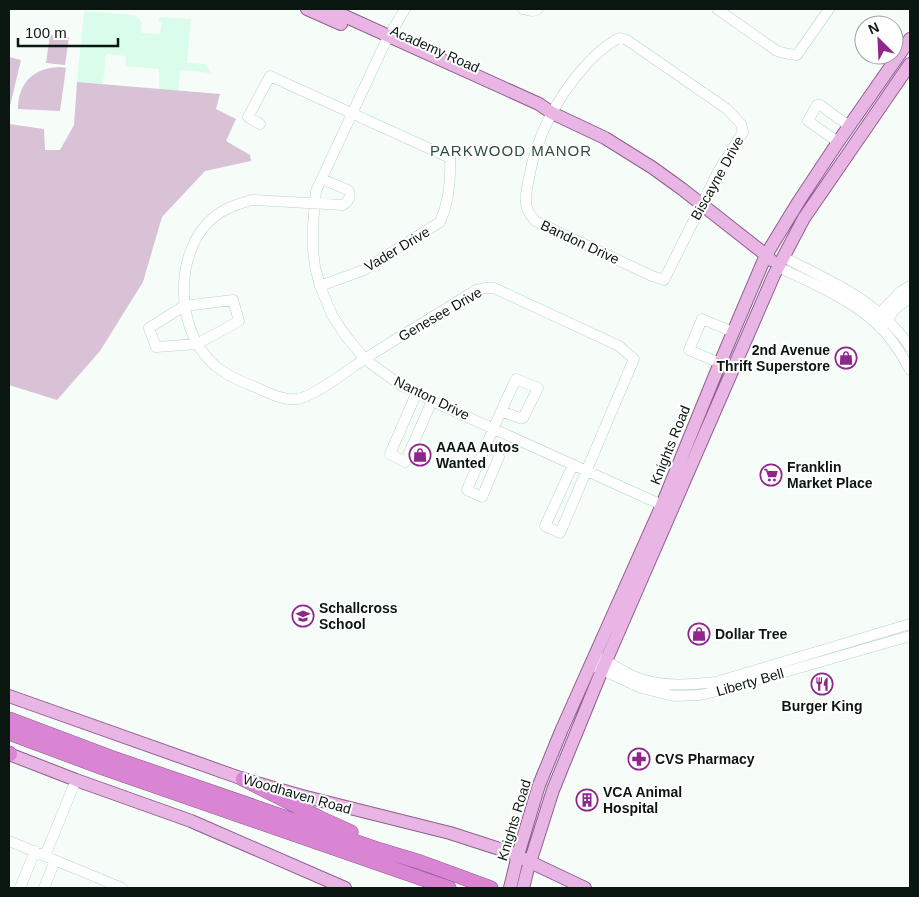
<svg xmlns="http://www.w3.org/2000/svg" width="919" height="897" font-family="Arial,sans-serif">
  <rect width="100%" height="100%" fill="#f6fdf9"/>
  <path fill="#d9fdea" d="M84,11L135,15L142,22L141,33L160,34L162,23L158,21L159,17L191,19L187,63L206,64L211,73L180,70L178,91L159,89V69L125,66L126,56L106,54L103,84L77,82Z"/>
  <path fill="#d9c1d6" d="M50,35L69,37L65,65L46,63Z
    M9,57L21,60L10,106H9Z
    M61,67L66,68L60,111L18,109C18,83 34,67 61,67Z
    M77,82L220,94L216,109L236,119L226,141L250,155L251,161L205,171L162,217L143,282L100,351L57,400L9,385V124L44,129L45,150H60L74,125Z"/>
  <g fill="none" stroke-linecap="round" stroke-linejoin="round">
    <g stroke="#b2d7c3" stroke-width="11">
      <path id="minor" d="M405,9L385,43L316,191L313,225V249L315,267L320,286L332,315L345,335L365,359L377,368L402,386L417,392L432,401L662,505
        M523,9L533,11L538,9
        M717,9L777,51L788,54L797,55L829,9
        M620,38L627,40L727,109L741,124L743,132L718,172L664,280L652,276L535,221C532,217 528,213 527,208C524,198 527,189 529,178C536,137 557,97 585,66C595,55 606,44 620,38Z
        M260,124L248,117L270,76L450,158C451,180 449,202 440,222L364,270L320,286
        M838,142L808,121L817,105H820L849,126
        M322,179L348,190C352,196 348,202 343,205L252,200C238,204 225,208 214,217C176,248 175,319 205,355C217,371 237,380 255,387C269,393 283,401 298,399C316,395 347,371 363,360C400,336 438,314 476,290L484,288H494L619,346L634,359L560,533L545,526L573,465
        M783,257C831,281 879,301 910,347
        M778,267C814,284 853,300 881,328C893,340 902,355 910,370
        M233,300L239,321L197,344L156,347L149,328L184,306Z
        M876,317L900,292L910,286
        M885,324L894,310L910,297
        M720,363L689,350L702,319L733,332
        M417,392L390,454L405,462L432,401
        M486,444C492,448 496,450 499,457L482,497L467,490C483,452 499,415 516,379L538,388L523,418H520L501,411
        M600,658C613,664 625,673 638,678C663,687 690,685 716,682L910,624
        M596,667L641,688L674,696L700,695L726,689L910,636
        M9,841L122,888
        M45,856L76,780
        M20,888L35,851
        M44,888L55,861"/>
    </g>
    <g stroke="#915e90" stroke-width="14">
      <path id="major" d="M307,9L341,24
        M329,9L539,104L552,113L605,138L653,168L682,189L766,255L771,260
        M9,696L243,779L302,796L450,833L509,852L585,888
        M9,754L76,780L191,821L345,888
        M510,888L518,855L539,785L562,729L662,505L720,363L766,255L799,201L838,142L910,39
        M523,888L527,872L553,790L602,670L774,275L804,218L910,64"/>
    </g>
    <g stroke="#915e90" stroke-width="15">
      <path id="highway" d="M9,719L110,757L380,850L420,862L491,888
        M9,733L106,769L449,888
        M9,753L10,754
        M243,779L320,818L351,832"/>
    </g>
    <use href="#minor" stroke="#fff" stroke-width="10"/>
    <use href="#major" stroke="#e9b5e5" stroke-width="12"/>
    <use href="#highway" stroke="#da84d4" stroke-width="14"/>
  </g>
  <defs>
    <g id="shop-ring" transform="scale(1.125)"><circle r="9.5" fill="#fff" stroke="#8f268b" stroke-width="1.5"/><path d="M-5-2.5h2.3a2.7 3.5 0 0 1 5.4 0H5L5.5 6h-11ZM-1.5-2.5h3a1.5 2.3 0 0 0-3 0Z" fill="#8f268b"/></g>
    <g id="supermarket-ring" transform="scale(1.125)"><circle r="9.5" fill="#fff" stroke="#8f268b" stroke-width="1.5"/><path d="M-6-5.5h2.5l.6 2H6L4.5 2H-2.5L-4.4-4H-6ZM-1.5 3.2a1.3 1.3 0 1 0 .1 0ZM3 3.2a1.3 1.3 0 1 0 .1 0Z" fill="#8f268b"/></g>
    <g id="school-ring" transform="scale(1.125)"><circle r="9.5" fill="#fff" stroke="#8f268b" stroke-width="1.5"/><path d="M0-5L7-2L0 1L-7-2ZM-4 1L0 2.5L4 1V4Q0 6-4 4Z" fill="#8f268b"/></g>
    <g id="restaurant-ring" transform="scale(1.125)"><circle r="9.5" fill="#fff" stroke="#8f268b" stroke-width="1.5"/><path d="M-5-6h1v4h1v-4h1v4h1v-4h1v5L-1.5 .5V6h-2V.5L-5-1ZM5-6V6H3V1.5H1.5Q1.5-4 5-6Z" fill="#8f268b"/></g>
    <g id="pharmacy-ring" transform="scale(1.125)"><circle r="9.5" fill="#fff" stroke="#8f268b" stroke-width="1.5"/><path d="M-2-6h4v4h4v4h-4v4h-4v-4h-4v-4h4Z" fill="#8f268b"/></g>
    <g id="building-ring" transform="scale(1.125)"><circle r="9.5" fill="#fff" stroke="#8f268b" stroke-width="1.5"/><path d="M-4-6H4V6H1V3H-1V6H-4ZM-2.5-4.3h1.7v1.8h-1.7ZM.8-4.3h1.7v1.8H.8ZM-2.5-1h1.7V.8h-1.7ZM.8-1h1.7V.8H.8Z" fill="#8f268b"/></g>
  </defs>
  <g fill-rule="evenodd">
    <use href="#shop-ring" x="846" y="358"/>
    <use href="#shop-ring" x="420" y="455"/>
    <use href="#supermarket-ring" x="771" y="475"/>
    <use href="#school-ring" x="303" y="616"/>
    <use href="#shop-ring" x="699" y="634"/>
    <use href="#restaurant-ring" x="822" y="684"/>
    <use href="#pharmacy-ring" x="639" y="759"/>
    <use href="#building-ring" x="587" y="800"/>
  </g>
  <g text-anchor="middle" stroke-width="4" stroke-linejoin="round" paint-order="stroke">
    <g font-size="14" fill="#0a1711" stroke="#fff">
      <text transform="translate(435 49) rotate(24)" y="5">Academy Road</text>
      <text transform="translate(717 178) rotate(-61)" y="5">Biscayne Drive</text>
      <text transform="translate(580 242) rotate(25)" y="5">Bandon Drive</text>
      <text transform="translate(397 249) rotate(-31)" y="5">Vader Drive</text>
      <text transform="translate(440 314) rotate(-30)" y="5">Genesee Drive</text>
      <text transform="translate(432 398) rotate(26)" y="5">Nanton Drive</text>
      <text transform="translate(670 445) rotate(-68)" y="5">Knights Road</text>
      <text transform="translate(750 682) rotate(-16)" y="5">Liberty Bell</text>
      <text transform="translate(297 794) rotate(16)" y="5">Woodhaven Road</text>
      <text transform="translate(514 820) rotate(-73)" y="5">Knights Road</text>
    </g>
    <g font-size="14" font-weight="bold" fill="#0a1711" stroke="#fff" text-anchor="start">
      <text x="830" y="355" text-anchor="end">2nd Avenue<tspan x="830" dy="16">Thrift Superstore</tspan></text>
      <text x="436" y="452">AAAA Autos<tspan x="436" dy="16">Wanted</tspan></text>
      <text x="787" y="472">Franklin<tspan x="787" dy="16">Market Place</tspan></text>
      <text x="319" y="613">Schallcross<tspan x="319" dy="16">School</tspan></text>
      <text x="715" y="639">Dollar Tree</text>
      <text x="822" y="711" text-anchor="middle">Burger King</text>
      <text x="655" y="764">CVS Pharmacy</text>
      <text x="603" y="797">VCA Animal<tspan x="603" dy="16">Hospital</tspan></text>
    </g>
    <g font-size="15" letter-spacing="1" fill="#2d4e3e" stroke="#fff">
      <text x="511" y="156">PARKWOOD MANOR</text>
    </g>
  </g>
  <rect width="919" height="897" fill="none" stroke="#0a1711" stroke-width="20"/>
  <g transform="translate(879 40) rotate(336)"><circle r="24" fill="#ffffff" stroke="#9da2a0"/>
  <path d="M0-4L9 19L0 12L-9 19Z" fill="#8f268b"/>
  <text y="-8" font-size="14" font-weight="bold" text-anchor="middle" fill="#0a1711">N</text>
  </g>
  <path d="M18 38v8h100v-8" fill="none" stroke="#0a1711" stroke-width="2.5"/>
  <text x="25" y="38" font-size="15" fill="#0a1711" stroke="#ffffff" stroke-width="4" paint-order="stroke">100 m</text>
</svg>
